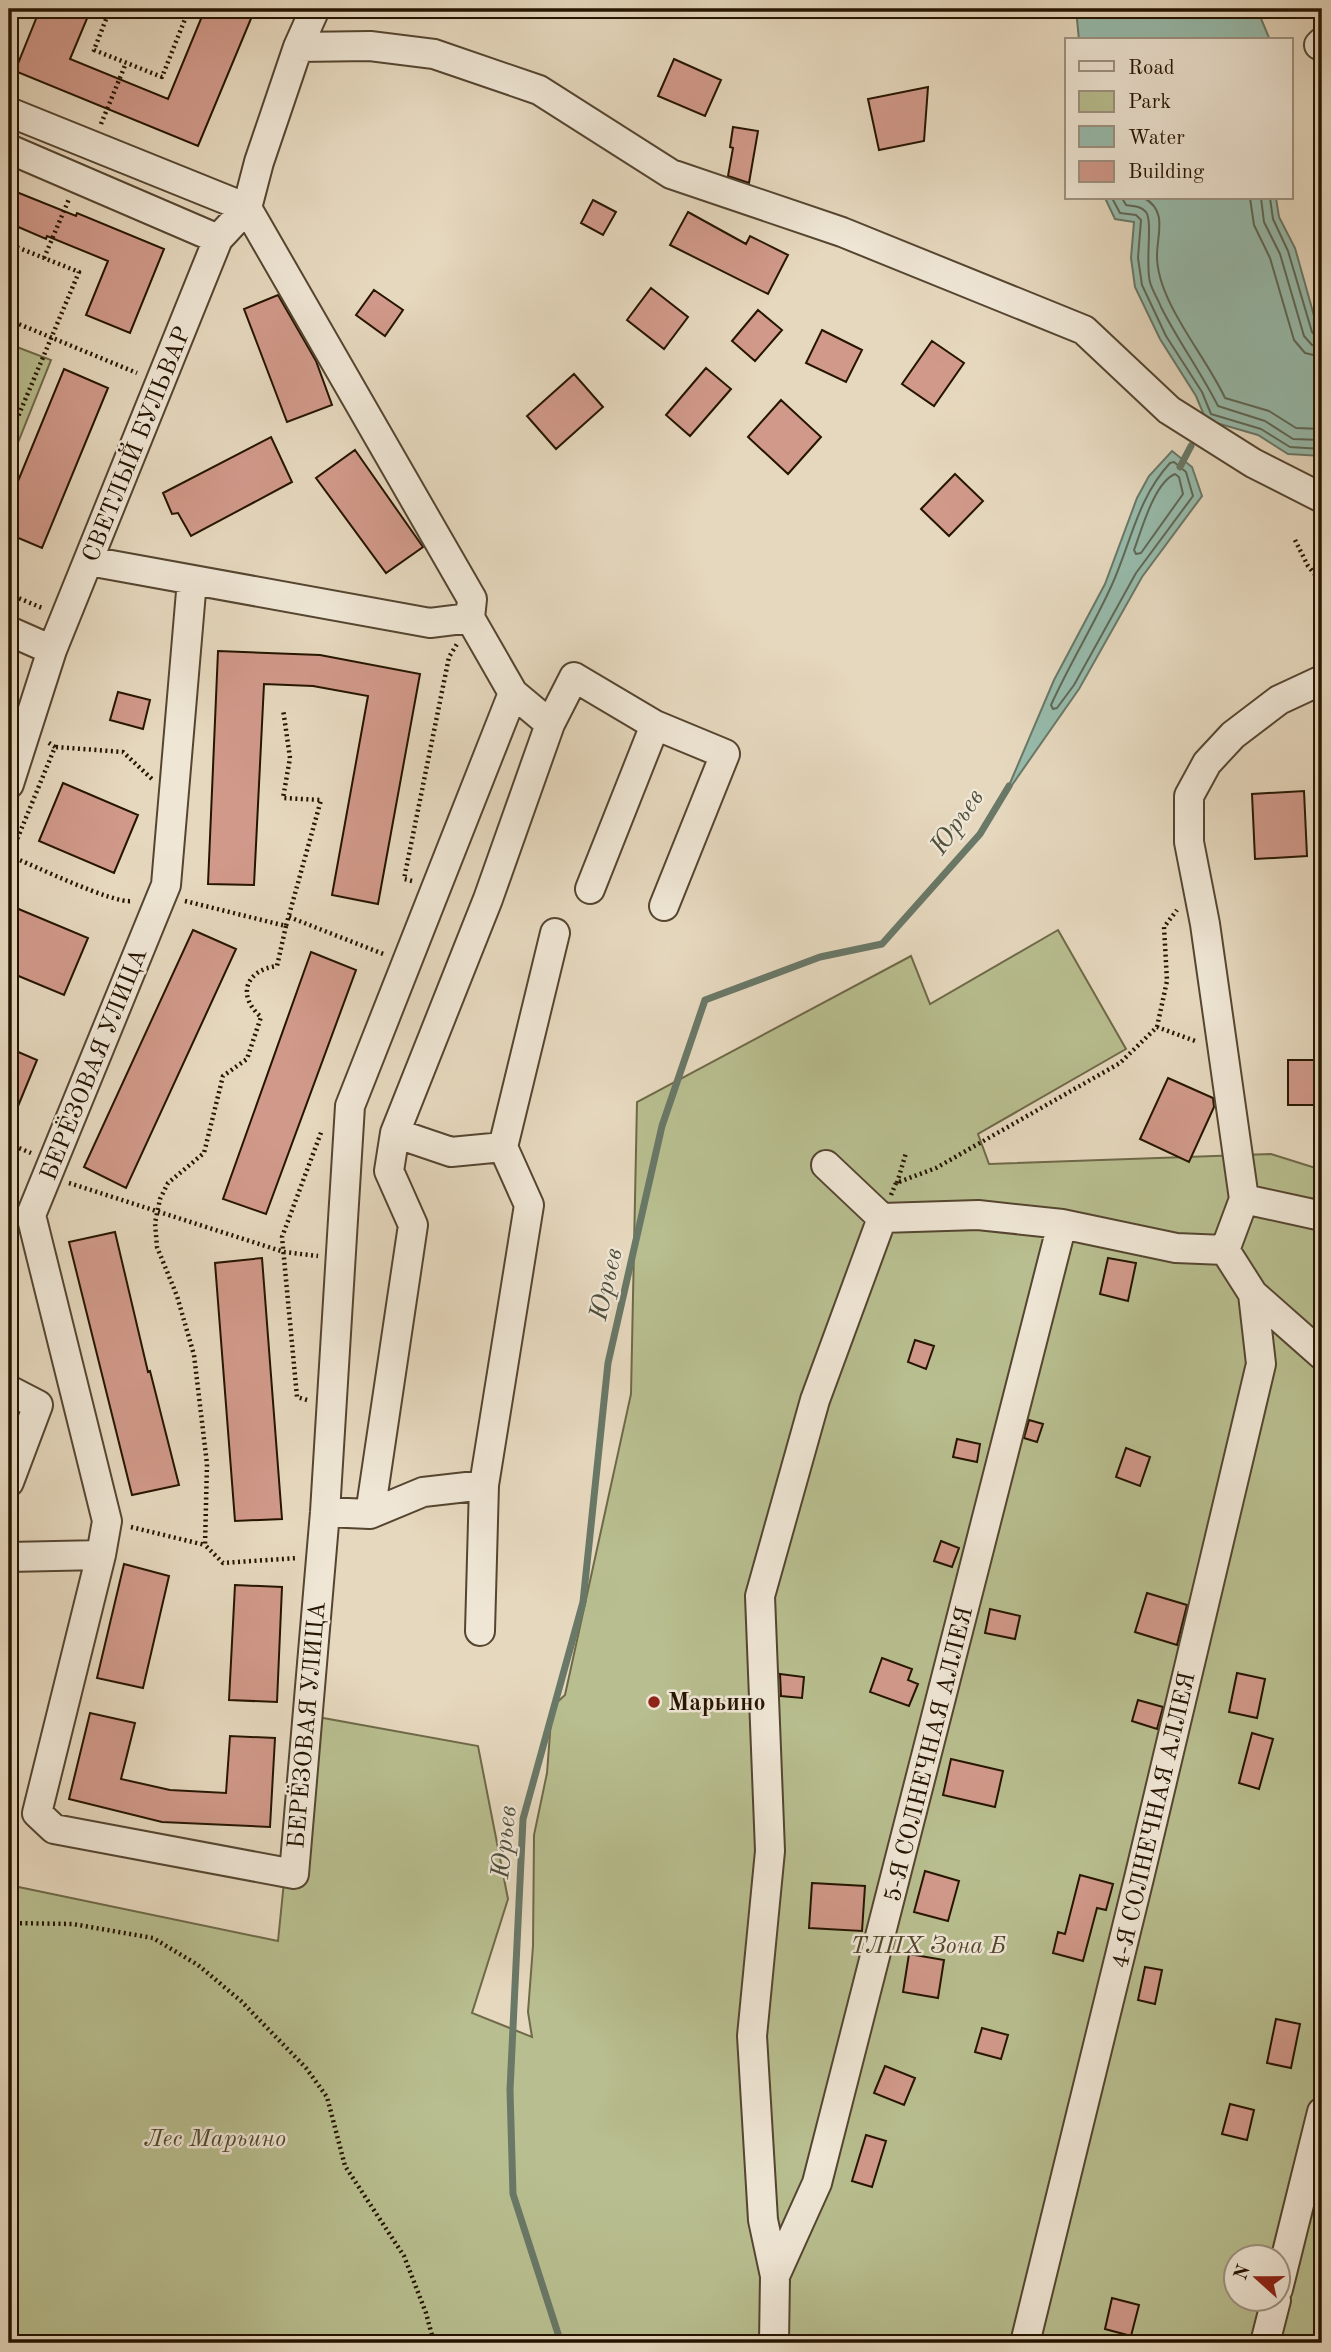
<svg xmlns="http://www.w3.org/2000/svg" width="1331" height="2352" font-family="'Old Standard TT',serif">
  <rect width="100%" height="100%" fill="#e6d8be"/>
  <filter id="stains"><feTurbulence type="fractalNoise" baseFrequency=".00286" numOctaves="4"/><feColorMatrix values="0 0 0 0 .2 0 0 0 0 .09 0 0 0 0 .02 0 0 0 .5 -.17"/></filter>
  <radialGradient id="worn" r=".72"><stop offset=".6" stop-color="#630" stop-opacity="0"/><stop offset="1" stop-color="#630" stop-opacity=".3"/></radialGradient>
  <path fill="#b8be8f" stroke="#6e6948" stroke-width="2" fill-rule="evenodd" d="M9,344L51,360L9,465Z
    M1058,930L1126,1049L978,1134L989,1164L1271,1154L1322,1170V2343H9V1885L278,1941L301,1714L478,1746L508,1899L472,2013L532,2037L528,2012L533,1946L534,1835L547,1773L552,1707L565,1695L631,1394L637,1102L911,956L930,1004ZM1236,2258H1278V2300H1236Z"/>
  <path fill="#97bbac" stroke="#697867" stroke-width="2" d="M1076,9H1257L1270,40H1079Z
    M1105,198H1276L1279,217L1295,248L1318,330L1322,333V456L1288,454L1258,435L1206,420L1196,396L1160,339L1135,287L1131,258L1134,222L1115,219Z
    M1172,451L1192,467L1202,496L1142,577L1079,689L1005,795L1054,680L1105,584L1137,498L1149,476Z"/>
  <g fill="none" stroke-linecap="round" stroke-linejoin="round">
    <path stroke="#5e6856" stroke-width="2" d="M1112,198L1120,213L1136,215L1141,220L1138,258L1142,285L1166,336L1202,392L1211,414L1261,429L1290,447L1322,449
      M1122,198L1126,205C1133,206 1141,206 1146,212C1153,221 1145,264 1150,282C1152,290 1158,299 1161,307C1178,341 1201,372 1218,406L1265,421L1293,439L1322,440
      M1144,198C1168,211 1157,234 1157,256C1157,302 1206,356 1225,398L1269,411L1296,428L1322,429
      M1250,198L1254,225L1270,258L1294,340L1305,353L1322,357
      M1261,198L1264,222L1280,254L1304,336L1312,345L1322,347
      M1270,198L1273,219L1288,251L1312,332L1316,337L1322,338
      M1174,462L1186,472L1193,496L1136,573L1074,685L1057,708L1053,709L1051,705C1069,665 1092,628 1110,589C1131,545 1136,500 1170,463Z
      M1175,474L1179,477L1183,494L1141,553L1136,554L1134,550C1142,529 1154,483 1175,474Z"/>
    <path stroke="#697867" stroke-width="7" d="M1180,467L1191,446
      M561,2343L513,2194L510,2090L523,1819L583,1602L608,1363L662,1126L705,1000L820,957L882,944L980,834L1009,786"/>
  </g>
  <path fill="#d1998a" stroke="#251400" stroke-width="2" d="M40,9H91L70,59L168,99L205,9H255L198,146L15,71Z
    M674,59L721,80L705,116L658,96Z
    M928,87L924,141L879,150L868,99Z
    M733,127L758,131L749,183L728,176L733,148L730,147Z
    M9,189L76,216L77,213L164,249L130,333L86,315L108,261L47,236L46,239L9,223Z
    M593,200L616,212L603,235L581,223Z
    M688,212L746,244L750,236L788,255L768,294L670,245Z
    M651,288L688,317L664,349L627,320Z
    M374,290L403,310L385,336L356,315Z
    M278,295L316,361L332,405L287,422L244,309Z
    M758,310L782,330L755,361L732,341Z
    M822,330L862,350L846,382L806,363Z
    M932,341L964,363L934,406L902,384Z
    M706,368L731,389L690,436L666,415Z
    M64,369L108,388L42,548L9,534V503Z
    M574,374L603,407L556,449L527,416Z
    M781,400L821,437L788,474L748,437Z
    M271,437L292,482L191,536L178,513L172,514L163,493Z
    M355,450L423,547L386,573L316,478Z
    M955,474L983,501L949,536L921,509Z
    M218,651L320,655L420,674L378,904L332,895L368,696L313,686L264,684L254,885L208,884Z
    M118,692L150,700L143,729L110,720Z
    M63,783L138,815L114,873L39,841Z
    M1304,791L1307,856L1255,859L1252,794Z
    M9,905L88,938L64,995L9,972Z
    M193,930L236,949L126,1188L84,1167Z
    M311,952L356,970L266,1214L223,1199Z
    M9,1048L37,1060L9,1128Z
    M1288,1060H1317V1105H1288Z
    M1168,1078L1213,1098L1214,1107L1189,1162L1140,1139Z
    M115,1232L148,1372L150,1371L179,1485L132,1495L69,1242Z
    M262,1258L282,1519L235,1521L215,1263Z
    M1108,1258L1136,1263L1128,1301L1100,1294Z
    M915,1340L934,1346L926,1369L908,1362Z
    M1029,1420L1043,1424L1037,1442L1024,1438Z
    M957,1439L980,1444L977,1462L953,1457Z
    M1126,1448L1150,1457L1140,1486L1116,1477Z
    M941,1541L959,1548L952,1567L934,1561Z
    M124,1564L169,1576L143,1688L97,1678Z
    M235,1585L282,1587L277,1702L229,1700Z
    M1147,1593L1187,1605L1177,1645L1135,1632Z
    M990,1609L1020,1616L1015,1639L985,1633Z
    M882,1658L912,1669L908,1680L918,1684L909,1706L870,1692Z
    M1237,1673L1265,1679L1257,1718L1229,1712Z
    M780,1674L804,1677L802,1698L781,1696Z
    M1138,1700L1163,1707L1157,1729L1132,1721Z
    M90,1713L135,1723L121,1779L170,1790L226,1793L230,1736L275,1738L270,1827L162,1822L69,1799Z
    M1252,1733L1273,1739L1259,1789L1239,1783Z
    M951,1759L1003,1771L995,1807L943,1795Z
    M925,1871L959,1881L948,1921L914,1912Z
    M1080,1875L1113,1884L1106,1910L1097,1908L1083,1961L1053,1953L1058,1932L1065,1934Z
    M812,1883L865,1886L862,1931L809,1928Z
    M909,1954L944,1960L938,1998L903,1992Z
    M1145,1967L1162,1970L1155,2004L1138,2000Z
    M1276,2019L1300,2024L1291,2068L1267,2063Z
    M982,2028L1008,2035L1001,2059L975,2052Z
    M885,2066L915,2078L904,2105L874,2093Z
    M1230,2104L1254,2110L1247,2140L1222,2134Z
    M866,2135L886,2141L872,2187L852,2181Z
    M1112,2298L1139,2305L1131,2336L1105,2329Z"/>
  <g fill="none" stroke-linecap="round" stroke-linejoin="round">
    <g stroke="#554530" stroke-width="32">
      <path id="minor" d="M1319,45L1322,42
        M298,47L370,46L434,54L539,90L671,174L842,232L1084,330L1169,410L1253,463L1322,498
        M9,112L247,208L472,599L470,618
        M9,149L218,239
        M89,561L430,623L470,618
        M192,580L166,885L31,1215L107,1521L101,1555L37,1813L54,1829L294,1874L325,1512L350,1106L513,693L470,618
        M9,631L52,650
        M1322,680L1279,700L1233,735L1207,763L1189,796V842L1205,924L1244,1199L1225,1250L1253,1294L1322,1355
        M550,724L574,677L655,725L725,754L664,906
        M9,784L52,650L218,239L247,208L259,162L298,47L315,9
        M590,889L655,725
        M395,1133L451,1152L503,1147
        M826,1165L882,1218L978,1215L1062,1224L1176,1248L1225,1250
        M1244,1199L1322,1216
        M9,1390L38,1405L9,1482
        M325,1512L370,1514L423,1492L484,1485
        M370,1514L413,1225L389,1171L395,1133L488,899L550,724L513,693
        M9,1557L101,1555
        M480,1631L484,1485L529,1205L503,1147L555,933
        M775,2276L817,2183L1062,1224
        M1278,2289L1322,2112
        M774,2343L775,2276L763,2220L752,2036L770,1851L760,1596L815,1400L882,1218
        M1025,2343L1140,1874L1261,1364L1253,1294
        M1265,2343L1276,2300"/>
    </g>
    <path stroke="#251400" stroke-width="4.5" stroke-dasharray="2 3.5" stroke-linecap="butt" d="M110,9L94,50L162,77L189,9
      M101,124L126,63
      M9,258L14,246L79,272L9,438
      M44,258L69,199
      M9,320L137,373
      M1295,540L1308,566L1322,583
      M9,594L42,608
      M56,747L123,752L152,779
      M10,856C33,865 113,904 132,901
      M9,859L55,747L46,741
      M412,881L404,879L449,657L457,644
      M185,901L286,926L321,800L283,798L290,758L283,709
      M289,917L386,955
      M286,926L277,966C246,970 236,995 261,1017L247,1059L223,1076L204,1153L168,1183L160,1199L155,1223L157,1247L177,1296L194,1355L207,1464L205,1545L223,1563L297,1558
      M1157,1027L1167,981L1164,927L1177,910
      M9,1144L31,1153
      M69,1183L284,1252L318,1256
      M897,1183L906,1153
      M891,1195L896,1183L936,1168L1120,1063L1157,1027L1198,1042
      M307,1400L297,1397L282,1237L322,1130
      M131,1527L205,1545
      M9,1923L73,1924L153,1938L198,1965L241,2001L306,2068L327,2097L345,2166L404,2256L426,2313L434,2343"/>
    <use href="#minor" stroke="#efe6d5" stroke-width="28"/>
  </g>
  <circle fill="#8f2418" stroke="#efe6d5" stroke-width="2.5" cx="654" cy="1702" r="7"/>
  <g text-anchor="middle" stroke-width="5" stroke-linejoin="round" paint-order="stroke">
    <g font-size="24" fill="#251400" stroke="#efe6d5">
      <text transform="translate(136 444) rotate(-68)" y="8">СВЕТЛЫЙ БУЛЬВАР</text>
      <text transform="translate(93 1064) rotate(-68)" y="8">БЕРЁЗОВАЯ УЛИЦА</text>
      <text transform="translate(306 1725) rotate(-85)" y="8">БЕРЁЗОВАЯ УЛИЦА</text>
      <text transform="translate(928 1754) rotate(-76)" y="8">5-Я СОЛНЕЧНАЯ АЛЛЕЯ</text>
      <text transform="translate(1153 1820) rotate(-77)" y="8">4-Я СОЛНЕЧНАЯ АЛЛЕЯ</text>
    </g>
    <g font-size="24" font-weight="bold" fill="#251400" stroke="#efe6d5" text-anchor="start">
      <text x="668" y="1710">Марьино</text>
    </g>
    <g font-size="24" font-style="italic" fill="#51472b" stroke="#efe6d5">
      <text x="928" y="1953">ТЛПХ Зона Б</text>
      <text x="215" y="2146">Лес Марьино</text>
    </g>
    <g font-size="26" font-style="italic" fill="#4d4e3c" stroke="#efe6d5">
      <text transform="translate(956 821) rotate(-55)" y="9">Юрьев</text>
      <text transform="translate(605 1284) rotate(-77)" y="9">Юрьев</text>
      <text transform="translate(503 1842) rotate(-84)" y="9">Юрьев</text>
    </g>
  </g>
  <rect width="1331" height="2352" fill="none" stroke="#e6d8be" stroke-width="35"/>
  <rect x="10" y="10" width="1310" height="2331" fill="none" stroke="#251400" stroke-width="3.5"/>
  <rect x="18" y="18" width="1296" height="2317" fill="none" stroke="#251400" stroke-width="2"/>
  <rect x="1065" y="38" width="228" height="161" fill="#efe6d5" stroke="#9e9280" stroke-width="2"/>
  <rect x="1079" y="61" width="35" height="10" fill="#efe6d5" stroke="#9e9280" stroke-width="2"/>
  <text x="1128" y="74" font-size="21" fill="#251400">Road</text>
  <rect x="1079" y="91" width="35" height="21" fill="#b8be8f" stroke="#9e9280" stroke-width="2"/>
  <text x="1128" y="108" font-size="21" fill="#251400">Park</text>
  <rect x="1079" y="126" width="35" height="21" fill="#97bbac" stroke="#9e9280" stroke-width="2"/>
  <text x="1128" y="144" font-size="21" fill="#251400">Water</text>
  <rect x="1079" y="161" width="35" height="21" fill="#d1998a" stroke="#9e9280" stroke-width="2"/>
  <text x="1128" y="178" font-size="21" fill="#251400">Building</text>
  <g transform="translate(1257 2278) rotate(291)"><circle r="33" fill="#efe6d5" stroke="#9e9280" stroke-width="2"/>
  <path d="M0-5L12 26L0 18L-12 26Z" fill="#8f2418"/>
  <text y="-10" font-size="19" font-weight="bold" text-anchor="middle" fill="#251400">N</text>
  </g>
  <rect width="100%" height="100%" filter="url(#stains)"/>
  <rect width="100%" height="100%" fill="url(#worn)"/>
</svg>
